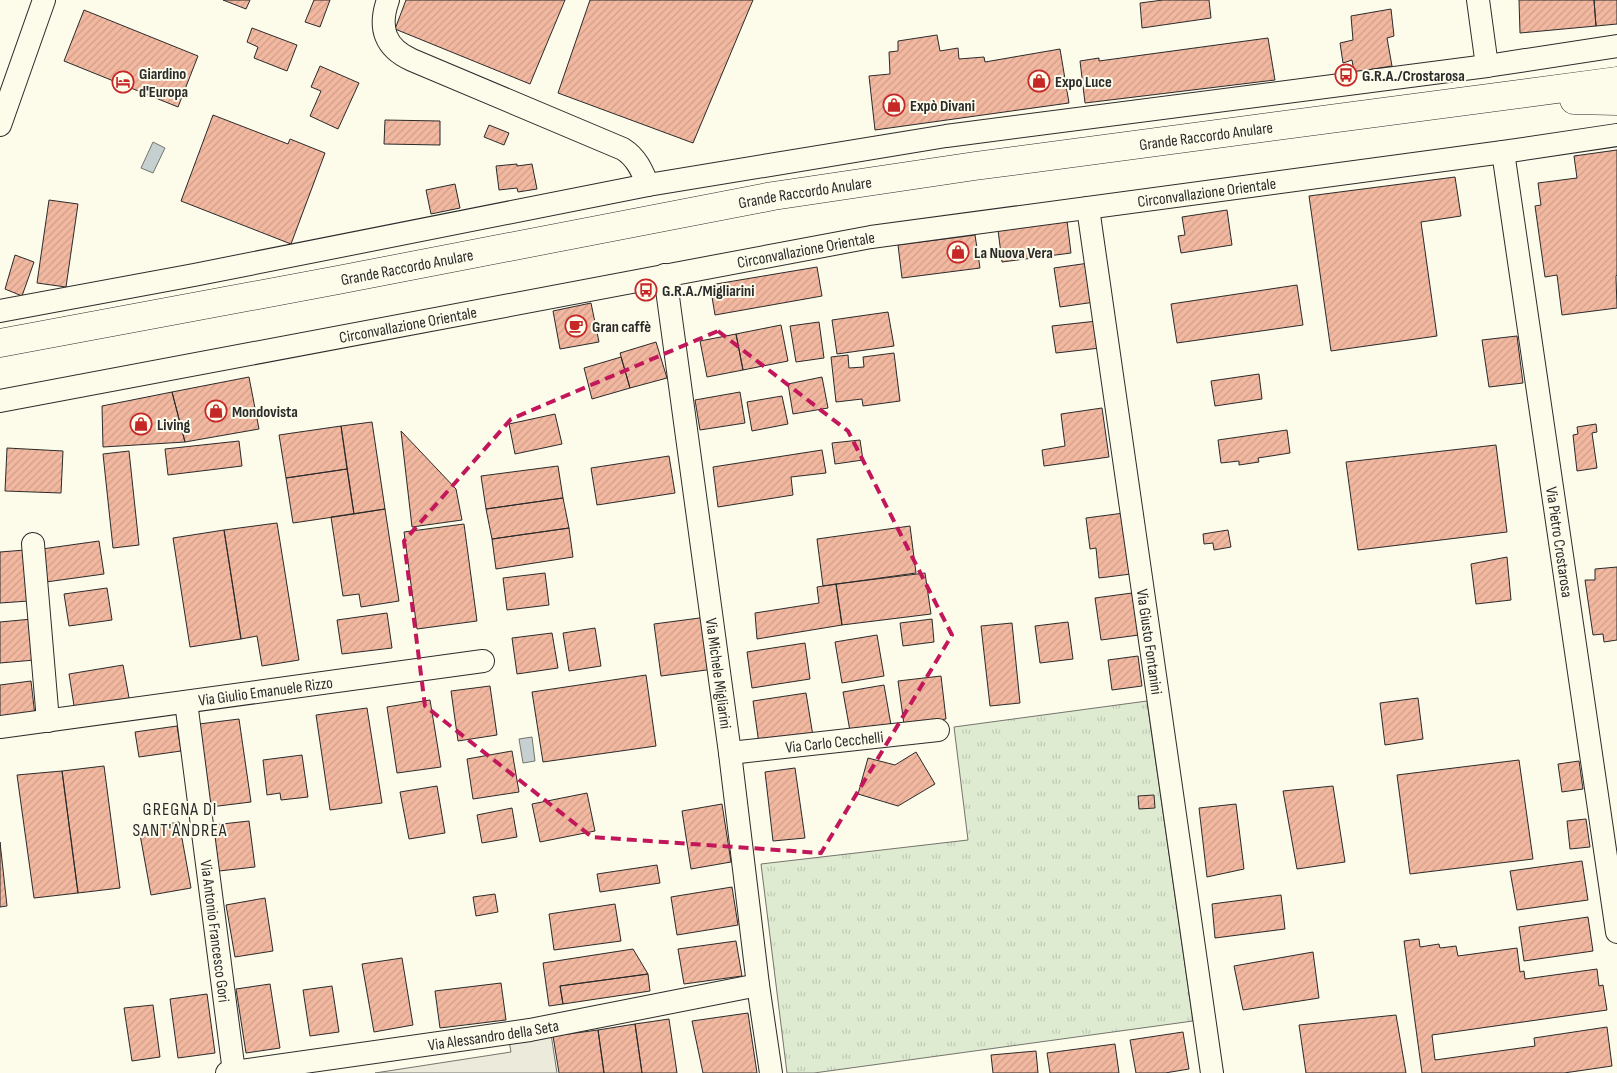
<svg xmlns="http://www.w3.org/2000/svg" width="1617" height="1073" font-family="'Sofia Sans Condensed',sans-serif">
  <defs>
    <pattern id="grass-tufts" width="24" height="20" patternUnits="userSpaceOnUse" patternTransform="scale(1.25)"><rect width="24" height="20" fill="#deebd1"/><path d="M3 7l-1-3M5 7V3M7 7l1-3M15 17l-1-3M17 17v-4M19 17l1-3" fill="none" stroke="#bfcab4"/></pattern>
    <pattern id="building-hatch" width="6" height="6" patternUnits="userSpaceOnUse" patternTransform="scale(1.25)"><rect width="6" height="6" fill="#f2b8a0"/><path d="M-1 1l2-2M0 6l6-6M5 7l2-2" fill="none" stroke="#d09e8a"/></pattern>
  </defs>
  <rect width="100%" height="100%" fill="#fdfbea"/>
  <path fill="url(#grass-tufts)" stroke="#74746e" d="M1147,701L1193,1021L814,1073H787L761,864L968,840L954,727Z"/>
  <path fill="#eceadb" stroke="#74746e" d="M551,1034L557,1073H375L511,1052L509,1041Z"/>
  <path fill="#c7d0d0" stroke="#74746e" d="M153,142L165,148L153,173L141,168Z
    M532,737L535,761L523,763L519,739Z"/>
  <path fill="url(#building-hatch)" stroke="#2b2b2b" d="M223,0H250L246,9Z
    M314,0H330L320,27L305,22Z
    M406,0H565L530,84L395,29Z
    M590,0H753L693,143L558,93Z
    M1163,0H1209L1211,18L1142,28L1140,3Z
    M1519,0H1594L1596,26L1520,33Z
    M1594,0H1617V24L1596,26Z
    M1391,9L1394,36L1387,38L1392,66L1354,72L1352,60L1343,63L1340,43L1353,40L1351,16Z
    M84,10L198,56L178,107L64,61Z
    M252,28L297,45L287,71L254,58L258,47L247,42Z
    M937,35L940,51L958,48L959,59L984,57L985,62L1060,49L1069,103L875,130L869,76L890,74L889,52L898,51V41Z
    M1268,38L1275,80L1085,103L1080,61L1099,58V61Z
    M320,66L359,83L338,129L310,116L321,91L311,87Z
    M213,115L288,144L290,139L325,153L291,244L181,201Z
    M385,120L440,121V145L384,144Z
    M489,125L509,133L504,145L484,137Z
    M1617,150V275L1616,276L1617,308L1562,315L1557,275L1545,277L1535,206L1541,205L1538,183L1577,178L1574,156Z
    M517,164V166L532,164L537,189L518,192L517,188L499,190L496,166Z
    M1455,177L1461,216L1421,222L1437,336L1331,351L1309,196Z
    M455,184L460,208L431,214L426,190Z
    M49,200L78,204L66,287L37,283Z
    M1227,210L1232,245L1181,253L1178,236L1185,235L1182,217Z
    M1067,221L1071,253L1002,262L998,230Z
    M975,235L980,268L902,278L898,245Z
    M15,255L34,262L22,296L5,289Z
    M1089,263L1095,302L1060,307L1054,268Z
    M817,267L822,296L715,315L710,285Z
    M1297,285L1303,325L1177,343L1171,304Z
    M591,303L599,342L560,349L553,311Z
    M888,312L894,346L837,354L832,320Z
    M1097,321L1100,348L1056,353L1052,326Z
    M819,322L824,358L796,362L790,326Z
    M781,325L788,361L743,370L736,334Z
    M736,334L743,370L707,377L700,341Z
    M1517,336L1523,383L1489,387L1482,340Z
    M656,342L667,378L630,388L620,353Z
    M894,353L900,401L863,406L862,399L836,402L831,357L848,355L849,368L864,367L863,357Z
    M621,357L630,388L592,399L584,368Z
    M1259,374L1262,399L1215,406L1211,381Z
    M249,377L259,429L185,442L172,392Z
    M822,377L828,408L793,414L788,384Z
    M172,392L185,442L103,447L102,406Z
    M740,392L745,423L700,430L695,400Z
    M782,396L788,424L752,431L747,402Z
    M1102,408L1109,457L1044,466L1042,450L1065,446L1061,414Z
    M555,414L562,444L515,454L509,424Z
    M372,422L385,509L354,514L341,426Z
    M1596,424L1597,432L1592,433L1597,468L1577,471L1573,435L1578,434L1577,427Z
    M341,426L347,469L286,478L279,435Z
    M1287,430L1290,453L1258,458L1259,462L1239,465V461L1221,463L1218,440Z
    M401,431L456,489L462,520L412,527Z
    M860,440L863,460L835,464L832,443Z
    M239,441L242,466L168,475L165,449Z
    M1496,445L1507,532L1358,550L1346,462Z
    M7,448L63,451L61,493L5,491Z
    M822,450L826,473L791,477L793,495L718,507L713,467Z
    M129,451L139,545L113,548L103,454Z
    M669,456L675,493L597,505L591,468Z
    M558,466L563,498L486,509L481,476Z
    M347,469L354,514L293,523L286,478Z
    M563,498L569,528L492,539L486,509Z
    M385,509L399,601L361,607L359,594L343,596L331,517Z
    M1124,513L1131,574L1099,578L1096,548L1090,549L1086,518Z
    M277,523L299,660L262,666L257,636L241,639L224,530Z
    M464,524L477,621L417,629L404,532Z
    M910,526L916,573L823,586L817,539Z
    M569,528L573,557L496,569L492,539Z
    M224,530L241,639L190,647L173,538Z
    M1228,530L1231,547L1214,550L1213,543L1204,544L1203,534Z
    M99,541L104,574L46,582L42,549Z
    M25,550L29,601L0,603V552Z
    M1507,557L1511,600L1476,604L1471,564Z
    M1617,567V640L1604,642L1603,634L1593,635L1585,580H1595V569Z
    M545,573L549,605L507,610L503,578Z
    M925,573L931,614L842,625L836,584Z
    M836,584L842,625L757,639L755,613L819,603L817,587Z
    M107,588L112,620L69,626L64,594Z
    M1132,593L1139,635L1101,640L1095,598Z
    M387,613L392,648L342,654L337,620Z
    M707,617L714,669L661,676L654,624Z
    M32,619L35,660L0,663V622Z
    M932,619L934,642L903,646L900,623Z
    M1068,622L1073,659L1040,663L1035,626Z
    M1012,623L1020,703L990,706L981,626Z
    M595,628L601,666L569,671L563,633Z
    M552,633L558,668L517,674L512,638Z
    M877,635L884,676L842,683L835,642Z
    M805,643L810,679L752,688L747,652Z
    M1138,656L1142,686L1112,690L1108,660Z
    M123,665L130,703L75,712L69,674Z
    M646,675L656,746L543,762L532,692Z
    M941,676L946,719L904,724L898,681Z
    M31,681L35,716L0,721V685Z
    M884,685L891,725L850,731L843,692Z
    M490,686L497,735L458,741L451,691Z
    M806,693L813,736L759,744L753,701Z
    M1418,698L1423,739L1385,745L1380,703Z
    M430,700L441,767L397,773L387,707Z
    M367,708L382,803L330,810L316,715Z
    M239,719L251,802L210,807L199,724Z
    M177,726L181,751L139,757L135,732Z
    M512,751L519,792L473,799L467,759Z
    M916,752L935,784L898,806L858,794L868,758L895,765Z
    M302,755L308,797L281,800L280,793L267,795L263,760Z
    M1519,760L1533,859L1410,874L1397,775Z
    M1579,761L1583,789L1562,792L1558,764Z
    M104,766L120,888L78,893L62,771Z
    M795,768L805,838L773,841L765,772Z
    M62,771L78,893L34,898L17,775Z
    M437,786L445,833L409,839L400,792Z
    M1333,786L1345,862L1297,869L1283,791Z
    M587,793L595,831L540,842L532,804Z
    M1154,795L1155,808L1139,809L1138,796Z
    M722,804L731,862L691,869L682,811Z
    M1236,804L1244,869L1207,877L1199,808Z
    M512,808L517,837L482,843L477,815Z
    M1586,819L1590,847L1570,849L1567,821Z
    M249,821L255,867L219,871L213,825Z
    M179,822L191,888L151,895L139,829Z
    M0,842L7,906L0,907Z
    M1582,861L1588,900L1517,910L1510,871Z
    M657,865L660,883L600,892L597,874Z
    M732,887L738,925L677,935L671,897Z
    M495,894L498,912L476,916L473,897Z
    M1281,895L1285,929L1215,938L1212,904Z
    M265,898L273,951L235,957L226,905Z
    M615,904L621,941L554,950L549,914Z
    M1588,917L1593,951L1524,961L1519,927Z
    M1419,939L1420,947L1439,944L1440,948L1456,946L1458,956L1517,948L1520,972L1524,971L1525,979L1597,969L1599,986L1603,985L1607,1010L1432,1035L1435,1060L1535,1046L1534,1038L1607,1027L1612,1066L1564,1073H1422L1404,941Z
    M736,941L742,976L684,984L678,949Z
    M633,949L648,974L560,986L563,1004L549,1006L543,963Z
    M1313,952L1319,998L1243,1010L1234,966Z
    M402,958L413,1025L374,1032L362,964Z
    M648,974L650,991L563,1004L560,986Z
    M501,983L506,1020L440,1028L435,991Z
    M270,984L280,1048L246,1053L236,989Z
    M332,986L339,1032L310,1036L303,990Z
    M207,994L215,1053L178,1058L170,999Z
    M153,1005L160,1057L132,1061L124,1008Z
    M748,1013L757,1073H703L692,1021Z
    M1396,1015L1406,1073H1306L1299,1025Z
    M669,1019L677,1073H642L635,1024Z
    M635,1024L642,1073H604L598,1030Z
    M598,1030L604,1073H559L553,1036Z
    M1183,1032L1189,1069L1165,1073H1136L1130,1040Z
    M1115,1044L1119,1073H1050L1047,1053Z
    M1036,1051L1038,1073H993L991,1055Z"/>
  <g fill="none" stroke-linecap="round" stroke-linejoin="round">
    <g stroke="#2b2b2b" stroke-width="24">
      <g id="minor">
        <path d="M388,0C378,28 385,48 412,60L623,149C637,158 642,171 648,185"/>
        <path d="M1478,0L1487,66"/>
        <path d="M0,125L44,0"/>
        <path id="s1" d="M1503,152L1617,932"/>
        <path id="s2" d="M1088,208L1212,1073"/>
        <path id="s3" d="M665,275L730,753L758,985L771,1073"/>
        <path d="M0,311L194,275L648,185L946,136L1487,66L1617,46"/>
        <path id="s4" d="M0,401L871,237L1503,152L1617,135"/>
        <path d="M33,544L48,721"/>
        <path id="s5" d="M186,702L234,1072"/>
        <path id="s6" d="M0,727L483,661"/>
        <path id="s7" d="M730,753L938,730"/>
        <path id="s8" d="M227,1073L530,1030L758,985"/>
      </g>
    </g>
    <g stroke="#2b2b2b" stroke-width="29">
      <g id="highway">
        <path d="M1574,100L1617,101"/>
        <path id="s9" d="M0,343L338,280L773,196L975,166L1617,81"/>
      </g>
    </g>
    <use href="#minor" stroke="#fdfbea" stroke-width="22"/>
    <use href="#highway" stroke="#fdfbea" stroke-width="28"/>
  </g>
  <path fill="none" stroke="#c2185b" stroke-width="4" stroke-dasharray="10 6" stroke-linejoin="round" d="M718,331L848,431L952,635L821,853L592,837L425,706L404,541L511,419Z"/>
  <defs>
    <g id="bus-ring" transform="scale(1.125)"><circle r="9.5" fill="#fdfbea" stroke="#c62828" stroke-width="1.5"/><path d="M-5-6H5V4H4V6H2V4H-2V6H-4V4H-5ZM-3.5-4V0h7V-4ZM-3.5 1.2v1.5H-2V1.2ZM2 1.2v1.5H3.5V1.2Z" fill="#c62828"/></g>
    <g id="shop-ring" transform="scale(1.125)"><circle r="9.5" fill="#fdfbea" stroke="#c62828" stroke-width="1.5"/><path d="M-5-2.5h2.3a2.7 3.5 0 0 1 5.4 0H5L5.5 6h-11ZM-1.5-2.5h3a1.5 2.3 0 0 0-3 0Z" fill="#c62828"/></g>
    <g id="hotel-ring" transform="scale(1.125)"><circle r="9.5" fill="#fdfbea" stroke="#c62828" stroke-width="1.5"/><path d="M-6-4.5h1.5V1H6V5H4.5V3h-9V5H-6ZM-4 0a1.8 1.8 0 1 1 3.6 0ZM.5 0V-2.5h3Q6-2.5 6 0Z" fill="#c62828"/></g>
    <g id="cafe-ring" transform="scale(1.125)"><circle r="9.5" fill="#fdfbea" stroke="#c62828" stroke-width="1.5"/><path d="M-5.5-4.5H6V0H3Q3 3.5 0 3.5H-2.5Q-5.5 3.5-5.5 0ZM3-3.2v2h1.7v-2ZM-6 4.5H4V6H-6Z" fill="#c62828"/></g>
  </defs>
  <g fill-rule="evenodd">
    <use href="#bus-ring" x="1346" y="75"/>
    <use href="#shop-ring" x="1039" y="81"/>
    <use href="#hotel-ring" x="123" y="82"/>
    <use href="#shop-ring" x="894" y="105"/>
    <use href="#shop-ring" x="958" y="252"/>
    <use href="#bus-ring" x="646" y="290"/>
    <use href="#cafe-ring" x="576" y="326"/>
    <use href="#shop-ring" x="216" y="411"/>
    <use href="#shop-ring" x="141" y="424"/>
  </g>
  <g text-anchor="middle" stroke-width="4" stroke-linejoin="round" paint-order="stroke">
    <g font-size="16" font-weight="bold" fill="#2b2b2b" stroke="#fdfbea" text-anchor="start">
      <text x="139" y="79">Giardino<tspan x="139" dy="18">d'Europa</tspan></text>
      <text x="1362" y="81">G.R.A./Crostarosa</text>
      <text x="1055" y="87">Expo Luce</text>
      <text x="910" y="111">Expò Divani</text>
      <text x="974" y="258">La Nuova Vera</text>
      <text x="662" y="296">G.R.A./Migliarini</text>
      <text x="592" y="332">Gran caffè</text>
      <text x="232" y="417">Mondovista</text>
      <text x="157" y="430">Living</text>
    </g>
    <g font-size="16" fill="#2b2b2b" stroke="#fdfbea">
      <text dy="6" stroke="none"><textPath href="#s9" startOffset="1224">Grande Raccordo Anulare</textPath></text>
      <text dy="6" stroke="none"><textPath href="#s9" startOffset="819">Grande Raccordo Anulare</textPath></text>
      <text dy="6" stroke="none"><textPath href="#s4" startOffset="1225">Circonvallazione Orientale</textPath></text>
      <text dy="6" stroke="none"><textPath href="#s4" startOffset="820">Circonvallazione Orientale</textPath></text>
      <text dy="6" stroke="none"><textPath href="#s9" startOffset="414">Grande Raccordo Anulare</textPath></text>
      <text dy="6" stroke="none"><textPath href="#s4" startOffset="415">Circonvallazione Orientale</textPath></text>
      <text dy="6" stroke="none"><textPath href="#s1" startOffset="394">Via Pietro Crostarosa</textPath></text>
      <text dy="6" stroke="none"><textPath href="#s2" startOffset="438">Via Giusto Fontanini</textPath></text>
      <text dy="6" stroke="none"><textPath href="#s3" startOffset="402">Via Michele Migliarini</textPath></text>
      <text dy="6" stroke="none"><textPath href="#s6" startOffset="268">Via Giulio Emanuele Rizzo</textPath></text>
      <text dy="6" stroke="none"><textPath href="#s7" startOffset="105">Via Carlo Cecchelli</textPath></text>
      <text dy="6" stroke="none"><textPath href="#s5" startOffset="231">Via Antonio Francesco Gori</textPath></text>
      <text dy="6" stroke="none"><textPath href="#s8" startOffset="269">Via Alessandro della Seta</textPath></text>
    </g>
    <g font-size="18" letter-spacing="1" fill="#2b2b2b" stroke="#fdfbea">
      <text x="180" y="815">GREGNA DI<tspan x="180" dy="21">SANT'ANDREA</tspan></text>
    </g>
  </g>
</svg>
